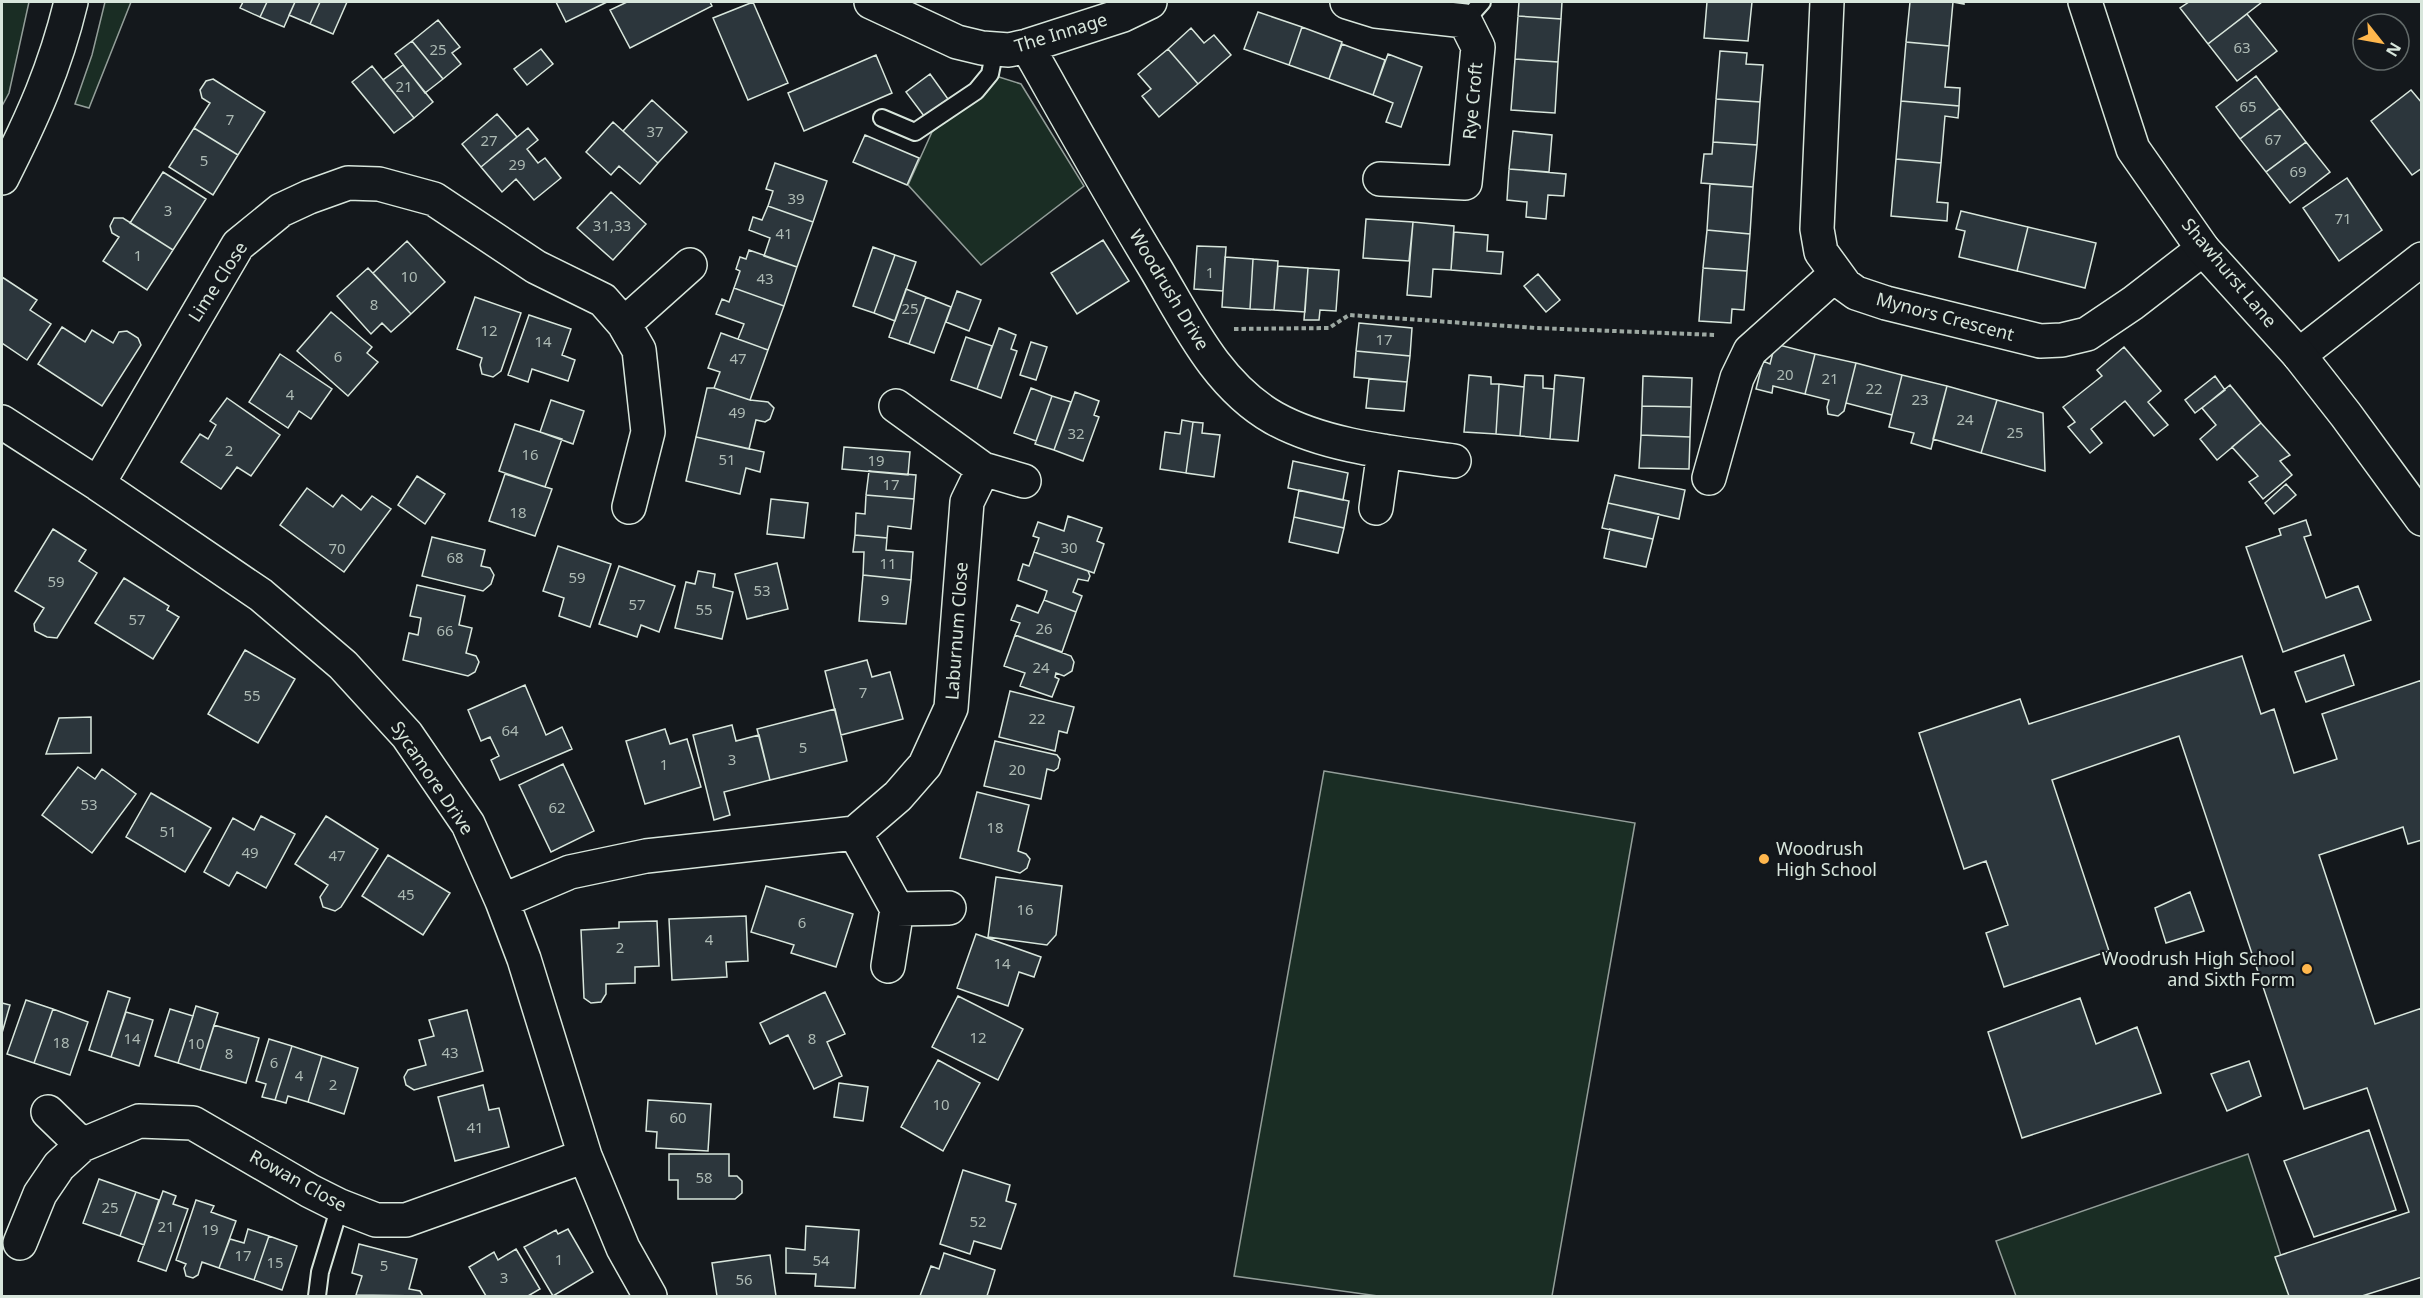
<svg xmlns="http://www.w3.org/2000/svg" width="2423" height="1298" font-family="'Noto Sans',sans-serif">
  <rect width="100%" height="100%" fill="#14181c"/>
  <path fill="#1a2d24" stroke="#939e99" stroke-width="1.5" d="M2,2H29L9,93L2,106Z
    M105,2H131L89,108L75,104L92,55Z
    M999,77L1021,84L1084,186L981,265L908,185L932,132Z
    M1324,771L1635,823L1552,1296H1378L1234,1276Z
    M2248,1154L2294,1296H2016L1996,1241Z"/>
  <path fill="#2c363c" stroke="#d8e6dc" stroke-width="1.5" d="M243,2H267L260,17L240,8Z
    M267,2H295L284,27L260,17Z
    M295,2H320L310,24L289,15Z
    M320,2H347L333,34L310,24Z
    M556,2H607L566,22Z
    M627,2H710L712,6L630,48L610,10Z
    M753,2L788,83L748,100L713,18Z
    M1519,2H1562L1561,19L1518,16Z
    M1707,2H1752L1748,41L1704,38Z
    M1910,2H1964V4L1953,2L1949,46L1906,42Z
    M2189,2H2262L2208,44L2180,8Z
    M1258,12L1302,27L1289,65L1244,49Z
    M2247,14L2277,51L2237,81L2208,44Z
    M1518,16L1561,19L1558,62L1515,59Z
    M438,20L460,47L452,53L461,64L443,79L412,41Z
    M1302,27L1342,42L1329,79L1289,65Z
    M1191,28L1204,43L1214,35L1231,55L1198,84L1168,49Z
    M412,41L443,79L425,93L395,54Z
    M1906,42L1949,46L1945,87L1960,88L1959,106L1901,101Z
    M1342,44L1385,60L1373,95L1329,79Z
    M541,49L553,64L527,85L514,69Z
    M1168,49L1198,84L1159,117L1142,96L1151,89L1138,74Z
    M1720,51L1747,53L1746,64L1763,65L1760,102L1716,99Z
    M1388,54L1422,67L1401,127L1386,122L1393,103L1373,95Z
    M876,55L892,93L804,131L788,93Z
    M1515,59L1558,62L1555,113L1511,110Z
    M403,65L433,102L414,118L383,80Z
    M372,66L414,118L394,133L352,82Z
    M930,74L948,99L924,116L906,92Z
    M2256,76L2280,108L2240,139L2216,107Z
    M213,79L265,112L238,155L194,128L210,103L202,98L200,90L206,81Z
    M2411,90L2422,103V168L2412,175L2371,121Z
    M1716,99L1760,102L1757,145L1713,142Z
    M652,100L687,132L658,163L623,131Z
    M1901,101L1959,106L1958,118L1945,116L1941,163L1896,159Z
    M2280,108L2306,142L2266,172L2240,139Z
    M497,114L517,137L481,167L462,144Z
    M613,122L658,163L640,184L619,166L611,175L586,152Z
    M194,128L238,155L213,195L169,167Z
    M528,128L538,140L527,149L538,163L545,158L561,178L534,200L516,179L502,192L481,167Z
    M1513,131L1552,135L1549,172L1509,169Z
    M865,135L919,158L907,185L853,162Z
    M1713,142L1757,145L1753,187L1701,183L1704,154H1712Z
    M2306,142L2330,172L2290,203L2266,172Z
    M1896,159L1941,163L1937,202L1948,203L1947,221L1891,216Z
    M775,163L827,181L813,222L768,206L773,191L766,189Z
    M1509,169L1566,174L1564,196L1548,195L1546,219L1526,217L1527,202L1507,200Z
    M163,172L206,199L173,250L130,223Z
    M2347,178L2382,230L2339,261L2303,208Z
    M1710,184L1753,187L1750,234L1707,230Z
    M611,192L646,224L613,260L577,228Z
    M768,206L813,222L797,267L764,256L770,238L749,230L753,217L762,220Z
    M1961,211L2028,227L2017,271L1959,257L1965,231L1956,229Z
    M114,218H123L173,250L147,290L103,261L119,237L112,233L110,226Z
    M1366,219L1413,222L1409,261L1363,258Z
    M1413,222L1454,226L1451,270L1433,269L1431,297L1407,295Z
    M2028,227L2096,243L2085,288L2017,271Z
    M1707,230L1750,234L1747,271L1703,268Z
    M1454,232L1488,235L1487,251L1503,252L1501,274L1451,270Z
    M1103,240L1129,281L1077,314L1051,273Z
    M407,241L445,282L411,314L373,273Z
    M1197,246L1226,247L1223,291L1194,289Z
    M873,247L895,255L874,313L853,306Z
    M749,250L797,267L784,306L734,288L740,271L736,269L740,257L746,259Z
    M895,255L916,262L895,321L874,313Z
    M1225,257L1253,259L1250,309L1222,307Z
    M1253,259L1278,261L1274,310L1250,309Z
    M1278,266L1308,268L1305,312L1274,310Z
    M368,268L411,314L391,332L382,323L371,334L337,296Z
    M1308,268L1339,270L1336,311L1320,310L1319,320H1304Z
    M1703,268L1747,271L1744,310L1732,309L1731,323L1699,321Z
    M1538,274L1560,300L1546,312L1524,286Z
    M2,277L37,300L30,310L51,324L27,360L2,343Z
    M734,288L784,306L768,350L738,339L744,324L716,314L722,299L729,302Z
    M906,289L926,297L909,344L889,337Z
    M957,291L981,300L969,331L946,322Z
    M475,297L521,313L501,371L493,377L482,374L480,365L482,358L457,349Z
    M926,297L951,307L934,353L909,344Z
    M331,312L372,347L367,353L378,362L348,396L297,351Z
    M529,315L571,329L562,355L575,360L568,381L532,369L528,382L508,375Z
    M1359,323L1412,328L1410,356L1356,351Z
    M62,327L85,342L92,330L113,343L119,332L127,331L138,338L141,345L102,406L38,364Z
    M999,328L1016,335L1011,349L1017,351L1001,398L977,389Z
    M721,333L768,350L750,400L714,388L720,372L708,368Z
    M966,337L992,346L977,389L951,380Z
    M1031,342L1047,347L1036,380L1020,375Z
    M1775,344L1815,354L1805,394L1773,386L1772,393L1756,389L1763,361L1770,364Z
    M2124,347L2161,391L2148,402L2168,425L2154,436L2125,401L2091,429L2102,443L2090,453L2068,427L2075,422L2063,407L2102,376L2097,370Z
    M1356,351L1410,356L1407,382L1354,377Z
    M280,354L332,389L311,419L299,411L288,428L249,402Z
    M1815,354L1856,363L1844,411L1838,416L1828,414L1827,407L1829,400L1805,394Z
    M1856,363L1902,375L1892,415L1846,403Z
    M1469,375L1491,377V384H1499L1496,434L1464,432Z
    M1525,375L1543,376V388L1554,389L1550,439L1520,436Z
    M1555,375L1584,378L1578,441L1550,439Z
    M1902,375L1947,386L1931,449L1911,443L1914,433L1889,427Z
    M1643,376L1692,378L1691,407L1642,406Z
    M2215,376L2225,390L2195,413L2185,400Z
    M1369,379L1407,382L1404,411L1366,408Z
    M1499,384L1524,387L1520,436L1496,434Z
    M2230,385L2261,423L2217,460L2200,439L2216,425L2202,408Z
    M1947,386L1997,400L1981,453L1933,439Z
    M707,388H714L750,400L768,402L774,408L770,419L765,422L756,420L749,449L696,437Z
    M1031,388L1052,396L1036,441L1014,433Z
    M1075,392L1099,401L1094,415L1099,417L1083,461L1054,450Z
    M1052,396L1071,402L1054,450L1035,444Z
    M227,398L280,435L251,476L237,467L221,489L181,462L200,434L208,439L216,425L210,421Z
    M551,400L584,411L573,444L540,432Z
    M1997,400L2043,413L2045,471L1981,453Z
    M1642,406L1691,407L1690,437L1641,435Z
    M1182,420L1193,422L1186,473L1160,469L1165,432L1180,434Z
    M1193,422L1203,423L1202,433L1220,435L1214,477L1186,473Z
    M2261,423L2290,455L2280,461L2292,475L2263,499L2249,482L2258,476L2232,447Z
    M515,424L562,439L545,487L499,471Z
    M1641,435L1690,437L1689,469L1639,468Z
    M696,437L764,452L760,472L746,468L740,494L686,481Z
    M844,447L910,452L908,475L842,469Z
    M1293,461L1348,473L1343,500L1288,488Z
    M869,471L916,475L914,499L866,495Z
    M505,474L552,489L535,536L489,521Z
    M1615,475L1685,490L1679,519L1608,503Z
    M417,476L445,494L425,524L398,505Z
    M2286,484L2296,495L2274,514L2265,503Z
    M307,488L333,507L342,495L361,510L372,496L391,509L344,572L280,525Z
    M1299,490L1349,501L1344,528L1294,517Z
    M866,495L914,499L911,529L888,526L887,538L855,535L856,513L865,514Z
    M771,499L808,503L804,538L767,534Z
    M1608,503L1659,514L1653,539L1602,528Z
    M1068,516L1102,528L1097,541L1104,544L1094,573L1034,552L1039,538L1033,536L1038,522L1064,531Z
    M1294,517L1344,528L1338,553L1289,542Z
    M2306,520L2311,535L2304,537L2326,598L2358,586L2371,620L2283,652L2246,547L2281,535L2279,529Z
    M53,529L86,550L79,561L97,573L57,638L47,637L35,631L34,624L44,608L15,591Z
    M1610,529L1653,539L1646,567L1604,558Z
    M855,535L887,538L886,550L913,552L911,580L863,575L864,552H853Z
    M432,537L485,550L481,566L490,568L494,575L491,584L483,591L422,576Z
    M558,546L611,564L590,627L559,616L564,598L543,591Z
    M1034,552L1088,571L1090,576L1088,581L1078,579L1073,592L1082,596L1076,612L1044,600L1047,591L1018,580L1023,564L1029,566Z
    M777,563L788,609L747,619L735,574Z
    M619,566L675,586L659,632L641,625L637,637L599,624Z
    M698,571L715,574L713,587L733,592L722,639L675,628L686,582L695,584Z
    M863,575L911,580L906,624L859,621Z
    M124,578L169,606L167,610L179,617L153,659L95,623Z
    M417,585L465,596L459,625L472,628L466,653L476,656L479,662L475,672L468,676L403,660L409,633L418,635L421,618L410,616Z
    M1044,600L1076,612L1062,652L1015,635L1020,623L1011,620L1017,605L1038,613Z
    M1015,635L1071,656L1074,662L1072,671L1064,676L1056,673L1055,677L1059,679L1052,697L1020,686L1025,673L1004,666Z
    M245,650L295,679L258,743L208,714Z
    M2344,655L2354,685L2306,702L2295,672Z
    M2242,656L2261,714L2274,709L2294,773L2337,759L2322,714L2422,680V840L2408,844L2403,827L2319,855L2375,1024L2422,1008V1277L2362,1296H2289L2275,1257L2409,1212L2367,1088L2304,1109L2179,736L2052,780L2109,951L2004,987L1986,933L2008,925L1986,861L1964,869L1919,733L2020,699L2029,724Z
    M867,660L872,677L890,672L903,719L841,735L825,671Z
    M525,685L546,735L562,727L572,749L500,780L491,760L499,756L490,737L481,741L468,710Z
    M1010,691L1074,707L1067,733L1059,731L1055,751L999,737Z
    M835,709L847,761L770,780L757,729Z
    M91,717V753L46,754L59,718Z
    M732,725L736,741L759,735L770,780L724,792L730,815L714,820L693,735Z
    M665,729L670,744L687,739L701,787L645,804L626,741Z
    M995,741L1057,755L1060,759L1058,768L1054,771L1047,769L1041,799L984,786Z
    M563,764L594,831L551,852L519,785Z
    M78,767L95,779L102,769L136,794L92,853L42,815Z
    M977,792L1029,805L1018,851L1026,854L1030,859L1027,868L1020,873L960,858Z
    M151,793L211,828L185,872L126,837Z
    M261,816L295,834L266,888L237,872L229,886L204,872L233,818L254,830Z
    M326,816L378,849L341,907L335,911L323,907L320,897L328,885L295,864Z
    M388,855L450,893L423,935L362,896Z
    M996,877L1062,886L1056,935L1047,945L988,937Z
    M766,886L853,914L836,967L791,953L794,945L751,932Z
    M2190,892L2204,931L2166,943L2155,908Z
    M746,916L748,961L726,962L727,977L672,980L669,919Z
    M657,921L659,966L635,967V983L606,984V994L601,1002L591,1003L584,998L581,930L619,928V922Z
    M976,934L1041,957L1034,977L1019,972L1008,1006L957,988Z
    M108,991L130,998L111,1057L89,1050Z
    M825,992L845,1034L827,1042L842,1076L814,1089L788,1035L770,1044L760,1023Z
    M958,996L1023,1029L998,1080L932,1047Z
    M2080,998L2096,1044L2137,1027L2161,1093L2022,1138L1988,1032Z
    M26,1000L53,1009L34,1063L7,1054Z
    M2,1003L10,1005L2,1033Z
    M196,1006L218,1013L200,1070L178,1063Z
    M53,1009L88,1022L70,1075L34,1063Z
    M170,1009L193,1016L178,1063L155,1056Z
    M467,1010L483,1071L414,1090L406,1085L404,1077L408,1070L426,1065L419,1040L434,1036L429,1020Z
    M126,1012L153,1020L139,1066L111,1057Z
    M214,1025L259,1038L246,1083L200,1070Z
    M269,1039L292,1046L275,1100L262,1097L266,1084L256,1081Z
    M292,1046L322,1056L308,1102L288,1096L286,1103L275,1100Z
    M322,1056L358,1068L344,1114L308,1102Z
    M938,1060L980,1083L943,1151L901,1127Z
    M2249,1061L2261,1096L2227,1111L2211,1074Z
    M839,1083L868,1087L863,1121L834,1117Z
    M483,1085L489,1110L499,1108L509,1147L455,1161L438,1097Z
    M648,1100L711,1104L708,1151L656,1148L657,1132L646,1131Z
    M2369,1130L2396,1210L2314,1237L2284,1161Z
    M669,1154H729V1176H737L742,1181V1193L735,1199H678V1180H669Z
    M963,1170L1010,1185L1006,1201L1016,1204L1001,1249L974,1241L970,1254L940,1244Z
    M99,1179L136,1192L120,1236L83,1223Z
    M163,1191L176,1196L173,1204L188,1209L166,1271L138,1261Z
    M136,1192L159,1200L144,1245L120,1236Z
    M196,1200L214,1206L211,1212L236,1221L219,1268L202,1262L198,1275L193,1278L186,1276L184,1268L186,1264L176,1260Z
    M806,1226L859,1230L855,1288L815,1286L816,1274L786,1273V1248L805,1250Z
    M248,1229L269,1236L254,1280L219,1268L230,1239L244,1243Z
    M568,1229L593,1272L553,1296L524,1247L556,1230L558,1234Z
    M269,1236L297,1246L282,1290L254,1280Z
    M359,1244L417,1259L409,1289L420,1291L423,1296L356,1295L362,1276L352,1273Z
    M516,1249L540,1289L528,1296H486L469,1267L494,1252L498,1260Z
    M944,1253L995,1270L987,1296H989H920L931,1266L939,1269Z
    M770,1255L776,1296H717L712,1263Z"/>
  <g fill="none" stroke-linecap="round" stroke-linejoin="round">
    <g stroke="#d8e6dc" stroke-width="20">
      <path id="service" d="M1465,21L1482,2
        M882,118L915,132L976,91L990,74L995,49
        M317,1296L320,1272L340,1206"/>
    </g>
    <g stroke="#d8e6dc" stroke-width="36">
      <path id="minor" d="M871,2L957,42L982,48L1009,50L1027,46L1123,15L1150,2
        M1347,2L1376,11L1465,21L1478,47L1465,183L1380,179
        M1827,2L1817,229L1821,252L1845,285L1856,293L1886,303L2040,341L2062,340L2087,334L2133,303L2203,249
        M1027,46C1069,120 1110,194 1154,266C1187,321 1216,385 1274,418C1326,447 1396,453 1454,461
        M624,324L690,265
        M2299,355L2422,259
        M896,406L983,469L1024,481
        M2,422L98,484L261,595L343,665L407,735L468,824L502,901L524,959L585,1156L623,1248L650,1296
        M1709,478L1737,378L1750,351L1836,274
        M98,484L238,245L281,210L309,197L348,183L379,184L434,199L536,267L603,300L624,324L639,350L648,432L629,507
        M1376,508L1384,451
        M855,833L897,909L888,966
        M502,901L570,872L646,856L855,833L898,796L925,765L951,708L967,502L983,469
        M897,909L949,908
        M48,1112L82,1145
        M20,1243L40,1194L59,1166L82,1145L139,1121L193,1123L310,1191L340,1206L376,1220H406L585,1156"/>
    </g>
    <g stroke="#d8e6dc" stroke-width="36">
      <path id="tertiary" d="M2085,2L2133,149L2203,249L2299,355L2346,415L2422,519
        M2,178C33,117 55,68 71,2"/>
    </g>
    <path stroke="#9da8a2" stroke-width="4" stroke-dasharray="4.5 3" stroke-linecap="butt" d="M1234,329L1329,328L1349,315L1536,328L1717,335"/>
    <use href="#service" stroke="#14181c" stroke-width="16"/>
    <use href="#minor" stroke="#14181c" stroke-width="33"/>
    <use href="#tertiary" stroke="#14181c" stroke-width="33"/>
  </g>
  <g fill="#ffb74d" stroke="#14181c" stroke-width="2">
    <circle cx="1764" cy="859" r="6"/>
    <circle cx="2307" cy="969" r="6"/>
  </g>
  <g text-anchor="middle" stroke-width="4.5" stroke-linejoin="round" paint-order="stroke">
    <g font-size="15" fill="#adbab4">
      <text x="2242" y="53">63</text>
      <text x="438" y="55">25</text>
      <text x="404" y="92">21</text>
      <text x="2248" y="112">65</text>
      <text x="230" y="125">7</text>
      <text x="655" y="137">37</text>
      <text x="2273" y="145">67</text>
      <text x="489" y="146">27</text>
      <text x="204" y="166">5</text>
      <text x="517" y="170">29</text>
      <text x="2298" y="177">69</text>
      <text x="796" y="204">39</text>
      <text x="168" y="216">3</text>
      <text x="2343" y="224">71</text>
      <text x="612" y="231">31,33</text>
      <text x="784" y="239">41</text>
      <text x="138" y="261">1</text>
      <text x="1210" y="278">1</text>
      <text x="409" y="282">10</text>
      <text x="765" y="284">43</text>
      <text x="374" y="310">8</text>
      <text x="910" y="314">25</text>
      <text x="489" y="336">12</text>
      <text x="1384" y="345">17</text>
      <text x="543" y="347">14</text>
      <text x="338" y="362">6</text>
      <text x="738" y="364">47</text>
      <text x="1785" y="380">20</text>
      <text x="1830" y="384">21</text>
      <text x="1874" y="394">22</text>
      <text x="290" y="400">4</text>
      <text x="1920" y="405">23</text>
      <text x="737" y="418">49</text>
      <text x="1965" y="425">24</text>
      <text x="2015" y="438">25</text>
      <text x="1076" y="439">32</text>
      <text x="229" y="456">2</text>
      <text x="530" y="460">16</text>
      <text x="727" y="465">51</text>
      <text x="876" y="466">19</text>
      <text x="891" y="490">17</text>
      <text x="518" y="518">18</text>
      <text x="1069" y="553">30</text>
      <text x="337" y="554">70</text>
      <text x="455" y="563">68</text>
      <text x="888" y="569">11</text>
      <text x="577" y="583">59</text>
      <text x="56" y="587">59</text>
      <text x="762" y="596">53</text>
      <text x="885" y="605">9</text>
      <text x="637" y="610">57</text>
      <text x="704" y="615">55</text>
      <text x="137" y="625">57</text>
      <text x="1044" y="634">26</text>
      <text x="445" y="636">66</text>
      <text x="1041" y="673">24</text>
      <text x="863" y="698">7</text>
      <text x="252" y="701">55</text>
      <text x="1037" y="724">22</text>
      <text x="510" y="736">64</text>
      <text x="803" y="753">5</text>
      <text x="732" y="765">3</text>
      <text x="664" y="770">1</text>
      <text x="1017" y="775">20</text>
      <text x="89" y="810">53</text>
      <text x="557" y="813">62</text>
      <text x="995" y="833">18</text>
      <text x="168" y="837">51</text>
      <text x="250" y="858">49</text>
      <text x="337" y="861">47</text>
      <text x="406" y="900">45</text>
      <text x="1025" y="915">16</text>
      <text x="802" y="928">6</text>
      <text x="709" y="945">4</text>
      <text x="620" y="953">2</text>
      <text x="1002" y="969">14</text>
      <text x="978" y="1043">12</text>
      <text x="132" y="1044">14</text>
      <text x="812" y="1044">8</text>
      <text x="61" y="1048">18</text>
      <text x="196" y="1049">10</text>
      <text x="450" y="1058">43</text>
      <text x="229" y="1059">8</text>
      <text x="274" y="1068">6</text>
      <text x="299" y="1081">4</text>
      <text x="333" y="1090">2</text>
      <text x="941" y="1110">10</text>
      <text x="678" y="1123">60</text>
      <text x="475" y="1133">41</text>
      <text x="704" y="1183">58</text>
      <text x="110" y="1213">25</text>
      <text x="978" y="1227">52</text>
      <text x="166" y="1232">21</text>
      <text x="210" y="1235">19</text>
      <text x="243" y="1261">17</text>
      <text x="559" y="1265">1</text>
      <text x="821" y="1266">54</text>
      <text x="275" y="1268">15</text>
      <text x="384" y="1271">5</text>
      <text x="504" y="1283">3</text>
      <text x="744" y="1285">56</text>
    </g>
    <g font-size="18" fill="#d8e6dc" stroke="#14181c">
      <text transform="translate(1061 33) rotate(-17)" y="6">The Innage</text>
      <text transform="translate(1473 101) rotate(-85)" y="6">Rye Croft</text>
      <text transform="translate(2229 273) rotate(50)" y="6">Shawhurst Lane</text>
      <text transform="translate(218 282) rotate(-57)" y="6">Lime Close</text>
      <text transform="translate(1169 290) rotate(59)" y="6">Woodrush Drive</text>
      <text transform="translate(1945 317) rotate(15)" y="6">Mynors Crescent</text>
      <text transform="translate(957 631) rotate(-86)" y="6">Laburnum Close</text>
      <text transform="translate(432 778) rotate(56)" y="6">Sycamore Drive</text>
      <text transform="translate(298 1181) rotate(29)" y="6">Rowan Close</text>
    </g>
    <g font-size="18" fill="#d8e6dc" stroke="#14181c" text-anchor="start">
      <text x="1776" y="855">Woodrush<tspan x="1776" dy="21">High School</tspan></text>
      <text x="2295" y="965" text-anchor="end">Woodrush High School<tspan x="2295" dy="21">and Sixth Form</tspan></text>
    </g>
  </g>
  <rect width="2423" height="1298" fill="none" stroke="#d8e6dc" stroke-width="6"/>
  <g transform="translate(2381 42) rotate(121)"><circle r="28" fill="#14181c" stroke="#626a69" stroke-width="1.5"/>
  <path d="M0-4.5L10 22L0 15L-10 22Z" fill="#ffb74d"/>
  <text y="-9" font-size="16" font-weight="bold" text-anchor="middle" fill="#d8e6dc">N</text>
  </g>
</svg>
